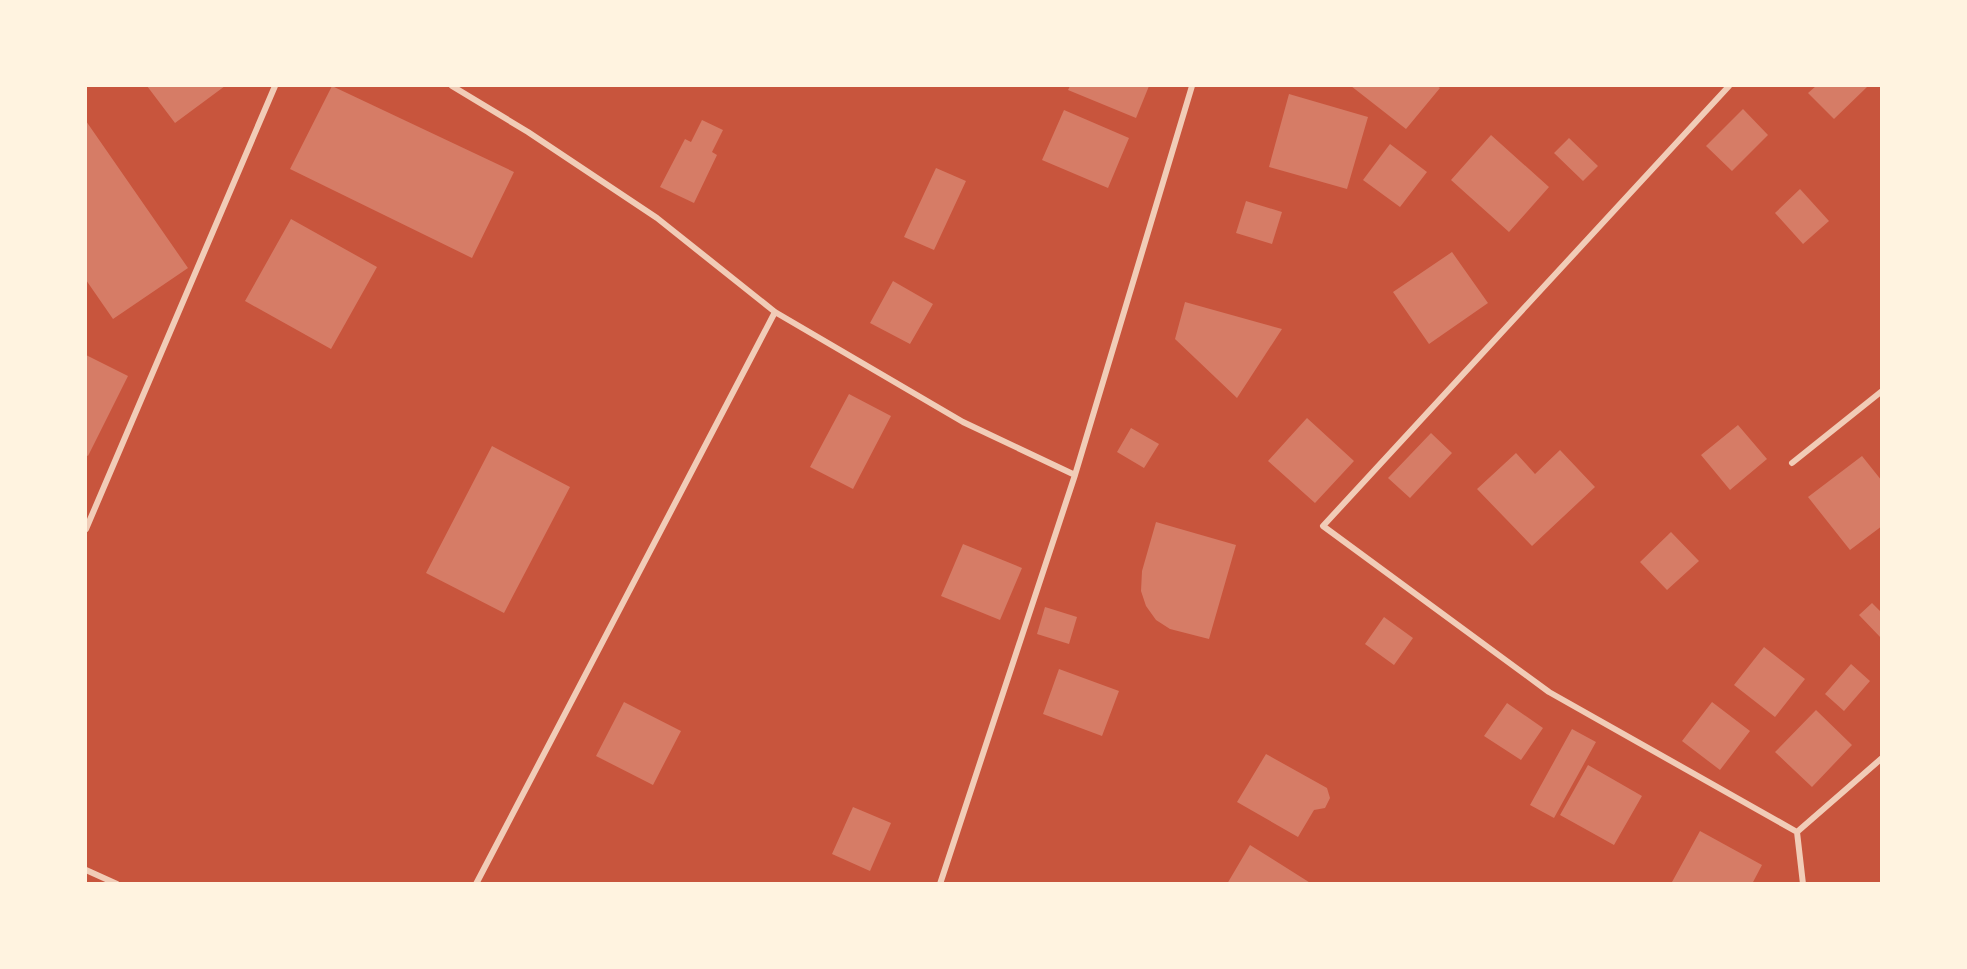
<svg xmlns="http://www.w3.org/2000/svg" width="1967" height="969" font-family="'Golos Text',sans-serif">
  <rect width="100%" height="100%" fill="#c8553d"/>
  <path fill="#d67c66" d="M147,86H225L175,123Z
    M332,86L514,172L472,258L290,169Z
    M1070,86H1149L1136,118L1068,90Z
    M1351,86H1437L1440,88L1406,129Z
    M1816,86H1865L1867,87L1834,119L1808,93Z
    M1289,94L1368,117L1347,189L1269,167Z
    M1743,109L1768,135L1732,171L1706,146Z
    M1064,110L1129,138L1108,188L1042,160Z
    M702,120L723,130L712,152L717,155L694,203L660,187L685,139L691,142Z
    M86,121L188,268L113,319L86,280Z
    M1491,135L1549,187L1509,232L1451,180Z
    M1569,138L1598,166L1583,181L1554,153Z
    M1390,144L1427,172L1400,207L1363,180Z
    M936,168L966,181L934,250L904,237Z
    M1800,189L1829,221L1803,244L1775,213Z
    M1246,201L1282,212L1272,244L1236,233Z
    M291,219L377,267L331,349L245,301Z
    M1452,252L1488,303L1429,344L1393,292Z
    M893,281L933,304L910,344L870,323Z
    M1185,302L1282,329L1237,398L1175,339Z
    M86,355L128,376L88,456L86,455Z
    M849,394L891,416L853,489L810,467Z
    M1307,418L1354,461L1315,503L1268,461Z
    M1738,425L1767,459L1730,490L1701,455Z
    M1131,428L1159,444L1144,468L1117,452Z
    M1431,433L1452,453L1410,498L1388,478Z
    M492,446L570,487L504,613L426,573Z
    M1560,450L1595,487L1532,546L1477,489L1516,453L1535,474Z
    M1862,456L1882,481V526L1850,550L1808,497Z
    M1156,522L1236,545L1209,639L1170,629L1156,620L1146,606L1141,591L1142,571Z
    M1671,532L1699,561L1667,590L1640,562Z
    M963,544L1022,568L1000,620L941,596Z
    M1872,603L1882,613V639L1859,615Z
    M1045,607L1077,617L1069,644L1037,634Z
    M1384,617L1413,638L1394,665L1365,644Z
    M1764,647L1805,679L1775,717L1734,685Z
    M1851,664L1870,681L1844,711L1825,694Z
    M1059,669L1119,691L1102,736L1043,714Z
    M624,702L681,731L653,785L596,756Z
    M1712,702L1750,731L1720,770L1682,741Z
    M1507,703L1543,728L1521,760L1484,736Z
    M1816,710L1852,745L1812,787L1775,752Z
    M1572,729L1596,742L1554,818L1530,805Z
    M1266,754L1327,788L1330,798L1325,808L1314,810L1298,837L1237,802Z
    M1588,765L1642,796L1614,845L1560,815Z
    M853,807L891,823L870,871L832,854Z
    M1700,831L1762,865L1752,884L1672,882Z
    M1250,845L1312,884H1227Z"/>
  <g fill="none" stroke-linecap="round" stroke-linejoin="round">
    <path stroke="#f1ccb7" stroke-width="6" d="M452,86L528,132L657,218L775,312L963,422L1075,475
      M1729,86L1323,526L1549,692L1797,832
      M1792,463L1882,391
      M86,529L275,86
      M86,870L117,884
      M476,884L775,312
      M940,884L1075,475L1192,86
      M1803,884L1797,832L1882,758"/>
  </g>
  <rect width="1967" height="969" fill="none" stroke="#fff3e0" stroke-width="174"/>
</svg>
